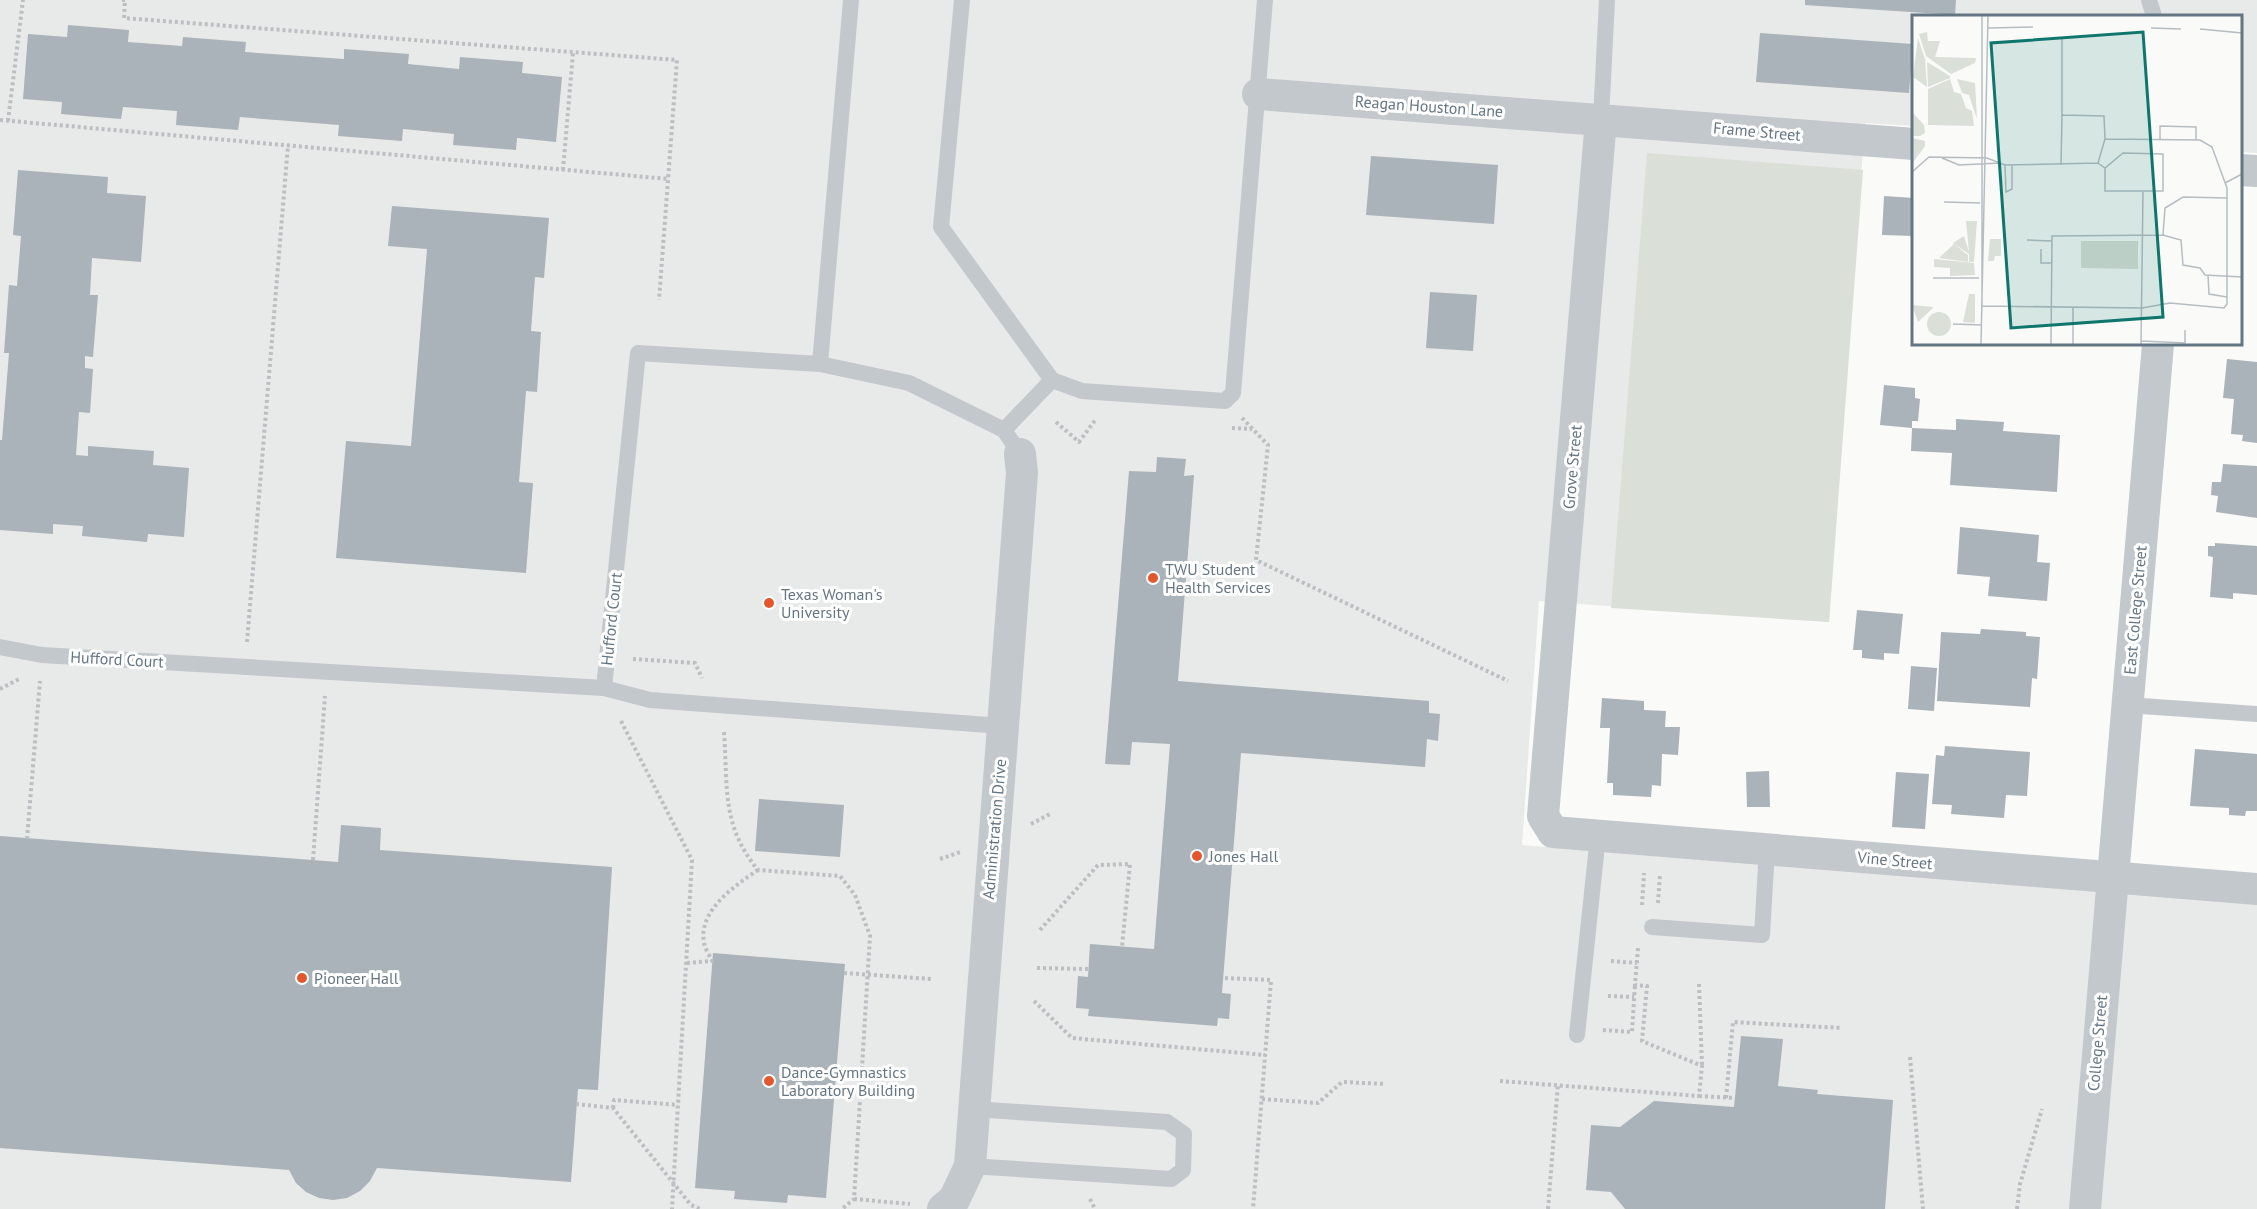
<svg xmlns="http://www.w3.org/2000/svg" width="2257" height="1209" font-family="'PT Sans',sans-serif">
  <rect width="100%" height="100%" fill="#fafaf8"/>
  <path fill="#e8e9e9" d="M0,0H2257V153L2241,152L2240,16H1914L1913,126L1865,123L1829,622L1539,601L1522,845L2257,901V1209H0Z"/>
  <path fill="#dadfd7" d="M1647,153L1863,170L1829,622L1611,608Z"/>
  <path fill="#aab3b9" d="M1805,0H1956L1955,15L1805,5Z
    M68,25L129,30L128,42L182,46L183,37L246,42L245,52L344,59V49L409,54L408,64L459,69L460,57L523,62L522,73L562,77L556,142L517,138L516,150L453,145L454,134L403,129L402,141L338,136L339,125L240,117L238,130L176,125L177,111L123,107L121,119L61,114L62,102L23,99L28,34L67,37Z
    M1760,33L1913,44L1909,93L1756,82Z
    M1371,156L1498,165L1494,224L1366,215Z
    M18,170L108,177L107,193L146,196L141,262L92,258L90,295H98L93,357L85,356V368L93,369L90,413L79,412L76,455L88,456V446L154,451L153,465L189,468L184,537L148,534L147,542L82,536L83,526L53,524V534L0,530V440H2L9,353H4L9,285L17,286L21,236L13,235Z
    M1884,196L1914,198V236L1882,235Z
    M392,206L549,218L544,278L535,277L531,331L541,332L537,392L526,391L519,482L533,483L526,573L336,558L346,441L411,446L427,249L388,246Z
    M1430,292L1477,295L1473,351L1426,348Z
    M2227,359L2257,362V443L2242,441L2243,435L2231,434L2234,399L2223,398Z
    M1884,385L1915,388V398L1920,399L1918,421H1912V428L1880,425Z
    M1956,419L2004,422L2003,431L2060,435L2057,492L1950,485L1952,453L1911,451L1912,428L1956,430Z
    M1157,457L1186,459L1184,476L1194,475L1178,681L1429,701V713L1440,714L1438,741L1427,739L1425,767L1241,753L1222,993L1231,994L1229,1019L1218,1018L1217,1026L1088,1016L1089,1009L1076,1008L1078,976L1088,977L1090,944L1154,949L1170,744L1132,742L1130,765L1105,764L1129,471L1156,472Z
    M2223,464L2257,466V518L2216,512L2218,496L2211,495L2212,482H2221Z
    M1960,527L2039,535L2037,562L2050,563L2047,601L1988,596L1990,577L1957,574Z
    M2215,543L2257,546V595L2233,593V599L2210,597L2213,557L2208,556V546H2215Z
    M1857,610L1903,614L1899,654L1884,653V660L1862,658V650H1853Z
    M1981,629L2026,632V636L2040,637L2037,679L2032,678L2030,707L1937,701L1941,632L1980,634Z
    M1911,666L1937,668L1934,711L1908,709Z
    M1602,698L1644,701V710L1666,711L1665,727H1680L1678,755L1662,754L1661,786L1652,785L1651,797L1613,795V783H1607L1610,728H1600Z
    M1945,746L2030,752L2027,796L2006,795L2004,818L1951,814L1952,805L1932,804L1936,755L1944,756Z
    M2195,749L2257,754V811H2246L2245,816L2229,815V808L2190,806Z
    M1769,771L1770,807H1747L1746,772Z
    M1896,772L1929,774L1925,829L1892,827Z
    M759,799L844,805L840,857L755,851Z
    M341,825L381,828L380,850L612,867L598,1090L578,1089L571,1182L377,1168L370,1181L360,1191L347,1198L333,1200L319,1198L306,1192L296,1183L289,1170L0,1148V836L338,862Z
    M713,953L845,964L826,1198L788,1195L787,1203L734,1199L735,1191L695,1188Z
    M1741,1036L1783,1039L1778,1086L1818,1090L1817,1094L1893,1100L1885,1209H1625L1611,1192L1586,1190L1591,1125L1620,1127L1654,1101L1734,1107Z"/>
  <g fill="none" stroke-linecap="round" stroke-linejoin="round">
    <path stroke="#bbbfc2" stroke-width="4" stroke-dasharray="3 3" stroke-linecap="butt" d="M122,0H125L124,18L677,60L659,300
      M0,120L669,179
      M8,121L23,0
      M563,170L573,53
      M1242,418L1268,445L1256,560L1508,681
      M1056,422L1079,442L1096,419
      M1232,428L1252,429
      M247,642L288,145
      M633,659L695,663L702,678
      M0,689L19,679
      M621,721L692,860L672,1209
      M724,732C728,787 721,825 758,870L840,876L855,895L870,936L854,1199L842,1209
      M1031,824L1050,814
      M27,839L40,681
      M940,859L960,852
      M313,860L325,696
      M1658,903L1660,874
      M1642,905L1644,873
      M1040,930L1098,865L1130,864L1122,947
      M1611,961L1637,963
      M687,963L712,961C710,956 705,949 704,943C698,911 734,886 758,870
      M1037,968L1088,969
      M844,973L931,979
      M1225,978L1271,980L1253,1209
      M1699,984L1702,1066
      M1608,996L1634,997
      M1034,1001L1072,1038L1265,1055
      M1603,1030L1632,1032L1635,985
      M1910,1057L1923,1209
      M1500,1081L1699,1096L1702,1066L1642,1041L1647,986L1635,985L1638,948
      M1699,1096L1735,1098
      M1726,1098L1733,1022L1842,1028
      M1262,1099L1318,1103L1342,1082L1386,1084
      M576,1104L613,1108L691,1205L700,1209
      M613,1108L614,1100L678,1105
      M854,1199L910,1204
      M1090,1199L1095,1209
      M1548,1209L1558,1084
      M2017,1209L2020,1184L2042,1109"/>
    <path stroke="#c3c8cc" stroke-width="16" d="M962,0L941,227L1052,380L1082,391L1225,401L1233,393L1265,0
      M2149,0L2154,16
      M1601,119L1607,0
      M820,364L851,0
      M1004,430L1052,380
      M0,647L42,655L604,688L638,353L820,364L909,383L1004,430L1020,454
      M604,688L650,700L1002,726
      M2127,705L2257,714
      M1652,927L1762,935L1767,849
      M1577,1035L1598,836
      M970,1166L1171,1179L1183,1170L1184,1134L1167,1122L973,1109"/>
    <path stroke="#c3c8cc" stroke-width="32" d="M1258,94L1914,144
      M1601,119L1543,816L1553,832L2257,889
      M2240,170L2257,171
      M943,1209L954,1200L970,1166L1022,473L1020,454
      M2085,1209L2158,344"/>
  </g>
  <g fill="#e4572e" stroke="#fff" stroke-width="2">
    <circle cx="1153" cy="578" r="6"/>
    <circle cx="769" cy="603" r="6"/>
    <circle cx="1197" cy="856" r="6"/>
    <circle cx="302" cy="978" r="6"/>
    <circle cx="769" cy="1081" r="6"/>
  </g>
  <g text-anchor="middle" stroke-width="6" stroke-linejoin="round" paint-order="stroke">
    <g font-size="16" fill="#657683" stroke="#fff">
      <text transform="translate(1429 106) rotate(4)" y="6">Reagan Houston Lane</text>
      <text transform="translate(1757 131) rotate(5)" y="6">Frame Street</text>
      <text transform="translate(1572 467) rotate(-85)" y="6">Grove Street</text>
      <text transform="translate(2135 610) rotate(-85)" y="6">East College Street</text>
      <text transform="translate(611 619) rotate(-84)" y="6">Hufford Court</text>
      <text transform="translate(117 659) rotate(3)" y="6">Hufford Court</text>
      <text transform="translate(994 829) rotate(-85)" y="6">Administration Drive</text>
      <text transform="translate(1895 860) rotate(5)" y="6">Vine Street</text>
      <text transform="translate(2097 1043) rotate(-85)" y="6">College Street</text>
    </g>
    <g font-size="16" fill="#657683" stroke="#fff" text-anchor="start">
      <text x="1165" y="575">TWU Student<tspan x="1165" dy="18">Health Services</tspan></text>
      <text x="781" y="600">Texas Woman's<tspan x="781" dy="18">University</tspan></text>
      <text x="1209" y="862">Jones Hall</text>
      <text x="314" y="984">Pioneer Hall</text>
      <text x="781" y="1078">Dance-Gymnastics<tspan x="781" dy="18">Laboratory Building</tspan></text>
    </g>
  </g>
  <g transform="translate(1912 15)">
    <rect width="330" height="330" fill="#fafaf8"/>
    <path d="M15,17L16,26H28L23,42L64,43L63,48L39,59L14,41L7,19ZM6,23L13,44L15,72L1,62ZM15,47L38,61V63L16,72ZM38,64L42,77L49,79L54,93L60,96L62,111L16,110V74ZM45,64L63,68L65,104L57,80L50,78ZM0,97L12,110L13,118L8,121H0ZM0,123L13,126V131L0,149ZM54,206H65L62,247H57V239L41,228L52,221L57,237ZM78,224H89V241H83L82,246H76ZM169,226H226V254L169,253ZM42,229L56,240V247L27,243ZM22,244L62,248L63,260L38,261V253L22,252ZM57,279H63V308L51,307ZM0,290L21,292V293L6,307ZM15 309a12 12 0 1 1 24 0a12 12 0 1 1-24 0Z" fill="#dadfd7"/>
    <path fill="none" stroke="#b5bdc2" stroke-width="1.5" d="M76,13L121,12M239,13L269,14M288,14L330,18M248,125V111L284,112V125M30,143L47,150L88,148M186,148L193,153L211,138L251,139V176H193V153M93,150L94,177L100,174V150M149,150L150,100M0,157L17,142L75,143L93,150L186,148L193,124L192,101L150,100V23M313,168L330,159M32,187L68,188M251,220L269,225L271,250L288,253L293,260L330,262M115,225L140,226M129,234V248H140M296,260L297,279L315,282M21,263H67M70,291L230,293L258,288L312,293L315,289V173L300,132L288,125L193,124M70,291V1M161,292V329M41,309L70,310M229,326L273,328V315M69,329L76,1M139,329L140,221L251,220L253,193L271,182L315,183M229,329L231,177"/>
    <path fill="#0f766e" fill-opacity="0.15" stroke="#0f766e" stroke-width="3" d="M231,17L251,302L99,313L79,28Z"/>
    <rect width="330" height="330" fill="none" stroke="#657683" stroke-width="3"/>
  </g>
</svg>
